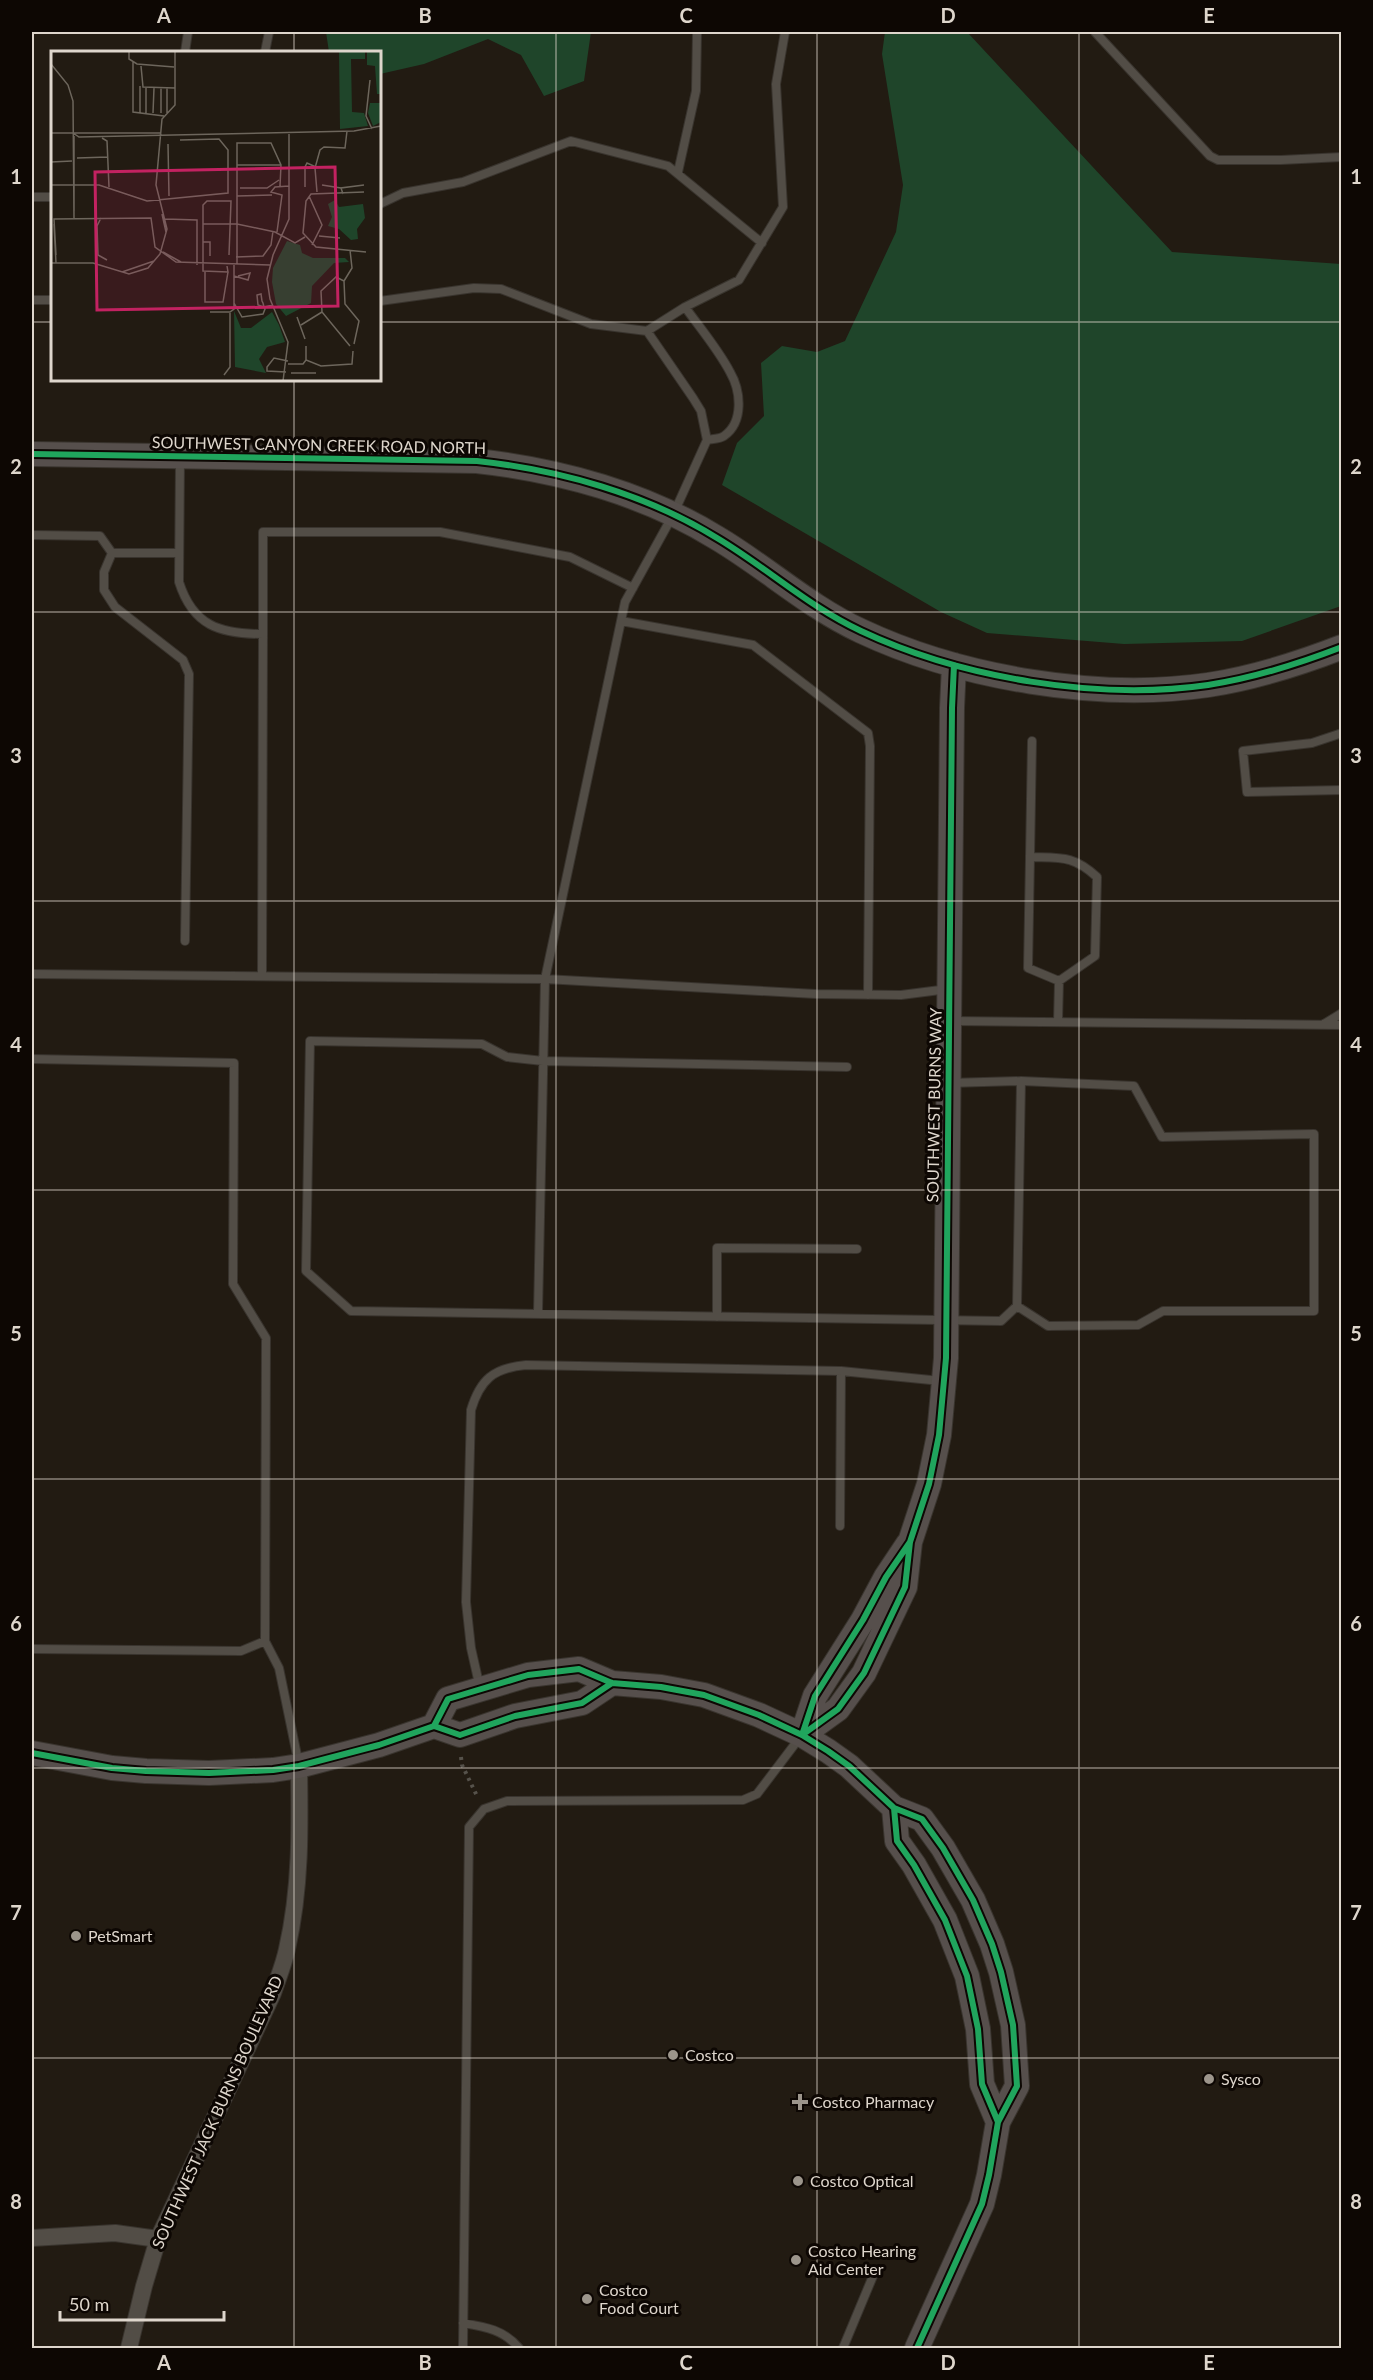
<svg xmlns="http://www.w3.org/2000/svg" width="1373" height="2380" font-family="Lato,sans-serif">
  <rect width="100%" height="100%" fill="#221b12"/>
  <path fill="#1f452a" d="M326,32H591L584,81L544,96L521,55L488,39L424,64L380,74V52H329Z
    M885,32L968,33L1172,252L1341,264V606L1242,641L1124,644L987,633L941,612L722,485L737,443L764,416L761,363L782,346L817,352L845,341L896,232L903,185L882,54Z"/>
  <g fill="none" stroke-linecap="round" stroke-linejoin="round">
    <g stroke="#39342e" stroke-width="10">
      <path id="lane" d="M1095,32L1210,156L1218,160H1281L1342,157
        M185,52L188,32
        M265,52L269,32
        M678,172L696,91L697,32
        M32,197H52
        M380,204L403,193L463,182L571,141L668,166L762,243
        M32,300H52
        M380,301L474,288L501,289L591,324L647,331L685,307L739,280L783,207L776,84L785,32
        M685,307C700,328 718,349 730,372C741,391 744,422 724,436C720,439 712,439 707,440
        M180,459L179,582C193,626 220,634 263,634V532H440L570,557L633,588
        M32,535L100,536L112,553H179
        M112,553L104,572V590L115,607L183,660L189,674L185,941
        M621,621L753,645L868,733L870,746L868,995
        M1342,733L1312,743L1243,751L1247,792L1342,790
        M1030,857L1032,741
        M32,974L545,979L816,994L901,995L948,989
        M262,975L263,634
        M952,1021L1342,1025
        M1058,1022L1059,981L1095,956L1097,877C1073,855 1061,858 1030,857L1028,968L1059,981
        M1324,1024L1342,1013
        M32,1059L234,1063L233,1284L266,1338L265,1641L279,1668L299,1765
        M847,1067L543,1061L507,1057L482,1044L310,1041L306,1271L351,1311L1001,1321L1017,1306L1021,1081L949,1083
        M1017,1306L1048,1326L1138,1325L1163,1311H1314V1134L1162,1137L1134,1086L1021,1081
        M538,1313L545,979L625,602L673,515L707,440L701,411L693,398L647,331
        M717,1317V1248L857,1249
        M840,1526L841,1371
        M32,1649L241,1651L265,1641
        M480,1688L471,1648L466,1602L471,1410C480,1380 493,1368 526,1365L841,1371L941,1381
        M463,2323C486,2327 504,2330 519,2348
        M463,2348L469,1827L484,1809L507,1801L743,1800L757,1794L801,1736
        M843,2348L873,2276"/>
    </g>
    <g stroke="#39342e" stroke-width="18">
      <path id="street" d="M32,2238L115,2233L158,2239
        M129,2348L144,2286L158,2239L273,1993C278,1978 284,1964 287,1949C301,1888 300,1827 299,1766"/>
    </g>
    <g stroke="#39342e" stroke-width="26">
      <path id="secondary" d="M32,454L477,461C560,470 646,494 717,538C766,567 809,607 861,631C961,678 1098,701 1208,685C1254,678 1298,664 1342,647
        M434,1726L448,1699L528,1675L579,1669L612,1683L661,1687L704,1695L759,1715L802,1735L828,1751L849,1766L894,1808L922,1819L943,1848L973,1900L992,1944L1001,1972L1013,2025L1017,2086L998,2122L989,2175L982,2204L917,2348
        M802,1735L838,1709L864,1673L905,1587L910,1542L929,1484L939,1435L946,1358L952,708L954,665
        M802,1735L815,1696L863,1620L886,1577L908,1544
        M32,1753L112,1768L146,1771L209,1773L273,1770L299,1766L379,1745L434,1726L460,1735L515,1716L582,1703L612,1683
        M894,1808L897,1841L914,1865L945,1920L967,1976L978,2029L982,2084L998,2122"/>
    </g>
    <path stroke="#56524b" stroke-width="4" stroke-dasharray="3 4.5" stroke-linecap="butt" d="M461,1757L462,1765L477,1796"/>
    <use href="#lane" stroke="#524d46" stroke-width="8"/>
    <use href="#street" stroke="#524d46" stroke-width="16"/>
    <use href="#secondary" stroke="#564f4c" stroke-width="24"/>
    <g stroke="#0d0703" stroke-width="10">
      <path id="cycleway" d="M32,454L477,461C560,470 646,494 717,538C766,567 809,607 861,631C961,678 1098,701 1208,685C1254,678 1298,664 1342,647
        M434,1726L448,1699L528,1675L579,1669L612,1683L661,1687L704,1695L759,1715L802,1735L828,1751L849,1766L894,1808L922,1819L943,1848L973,1900L992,1944L1001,1972L1013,2025L1017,2086L998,2122L989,2175L982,2204L917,2348
        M802,1735L838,1709L864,1673L905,1587L910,1542L929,1484L939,1435L946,1358L952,708L954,665
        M802,1735L815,1696L863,1620L886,1577L910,1542
        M32,1753L112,1768L146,1771L209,1773L273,1770L299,1766L379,1745L434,1726L460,1735L515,1716L582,1703L612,1683
        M894,1808L897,1841L914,1865L945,1920L967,1976L978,2029L982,2084L998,2122"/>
    </g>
    <use href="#cycleway" stroke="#20a55d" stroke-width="6"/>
  </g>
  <path fill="none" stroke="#ded6cc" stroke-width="1.5" stroke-opacity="0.55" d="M294,32V52M556,32V2348M817,32V2348M1079,32V2348M32,322H52M380,322H1342M294,380V2348M32,612H1342M32,901H1342M32,1190H1342M32,1479H1342M32,1768H1342M32,2058H1342"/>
  <g fill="#9c958b" stroke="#0d0703" stroke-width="2">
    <circle cx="76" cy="1936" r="6"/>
    <circle cx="673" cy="2055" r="6"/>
    <circle cx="1209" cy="2079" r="6"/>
    <path d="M797 2093h6v6h6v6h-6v6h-6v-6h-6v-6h6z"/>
    <circle cx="798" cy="2181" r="6"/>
    <circle cx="796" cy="2260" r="6"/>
    <circle cx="587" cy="2299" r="6"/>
  </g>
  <g text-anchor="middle" stroke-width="6" stroke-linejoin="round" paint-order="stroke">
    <g font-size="16" fill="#ded6cc" stroke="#0d0703">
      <text transform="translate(319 445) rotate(1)" y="6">SOUTHWEST CANYON CREEK ROAD NORTH</text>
      <text transform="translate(934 1105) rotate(-89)" y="6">SOUTHWEST BURNS WAY</text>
      <text transform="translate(217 2112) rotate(-66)" y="6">SOUTHWEST JACK BURNS BOULEVARD</text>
    </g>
    <g font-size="16" fill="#ded6cc" stroke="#0d0703" text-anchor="start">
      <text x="88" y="1942">PetSmart</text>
      <text x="685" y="2061">Costco</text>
      <text x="1221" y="2085">Sysco</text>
      <text x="812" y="2108">Costco Pharmacy</text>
      <text x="810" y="2187">Costco Optical</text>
      <text x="808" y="2257">Costco Hearing<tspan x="808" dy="18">Aid Center</tspan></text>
      <text x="599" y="2296">Costco<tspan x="599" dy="18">Food Court</tspan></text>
    </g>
  </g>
  <g transform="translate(51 51)">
    <rect width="330" height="330" fill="#221b12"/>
    <path d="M288,0H314V8H300L301,61L313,62L317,75L289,78ZM316,0H330V43H326L324,15L316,14ZM319,52H330V71L322,75L317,62ZM284,149L288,156L312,153L314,167L306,178L307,188L300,189L288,178L277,175L281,166L277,153ZM236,190L249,194L251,202L262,207H294L298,211L283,212L261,235L260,252L235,265L225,253L221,231L222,217ZM183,260L190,277H200L221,261L228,274L234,291L216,296L208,308L215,322L184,316Z" fill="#1f452a"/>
    <path fill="none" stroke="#6d665c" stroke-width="1.5" d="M78,0V8L86,13L123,16M82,11V61L113,65M0,13L17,34L22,50L23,167M90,15L92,36L124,37M319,29L315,65L321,78M116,37V63M89,62V35M95,62V37M102,62L103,37M110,62V37M0,82H109M22,82L28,86L303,80L330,75M51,87L56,90L58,136M117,93L118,145M26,107L57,106M0,111L21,110M186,114H230M0,134H48L96,150L177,142V99L168,88L129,89M271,134L290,137M254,136V116L256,112L265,116M189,137H216L228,129M266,141L264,117L269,99L273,96L294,97L296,80M313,141L260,143L255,150L252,182L265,196L315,201M292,143L290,137L313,134M186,145L221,144M258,145L271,174L261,194M23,160V85M111,163L115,181M50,167L46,175L47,204L56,209M114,168L146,169V214M3,173L5,212M152,173H186L224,181L244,192L254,186M226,181L231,144L220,141L224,136L238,135M268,185L289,187M152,191H159V205M112,201L130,211M5,204L3,168L100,167L104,196L125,211L219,214M185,206L212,205L220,194L222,180M0,212H42L78,223L97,217L109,203L116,178L105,134L111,68L124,54V0M186,214V92H220L230,114L229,135M176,215L177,221L152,220V154L156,150H180L178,204M71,221L103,210M154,221V251H172L177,221M183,225L197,229L199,222L187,225M293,230L301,217L299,199M183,252L191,266L212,263L214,258L213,256L212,252L211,250L210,243L206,244L207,254L213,256L222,254M159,261H179L183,258V214M246,266L254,288M250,274L271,261M255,295V309L270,315L301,313L302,300M299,295L271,261L270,240L285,226L293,230L294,253L308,270L303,293M237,313H252L255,309M235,321L216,320V316L223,307L237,310M240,322H265M173,324L179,316V262M232,330L237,291L219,248L216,228L222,204L238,168V81"/>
    <path fill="#c32261" fill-opacity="0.15" stroke="#c32261" stroke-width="3" d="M284,116L287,255L46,259L44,121Z"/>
    <rect width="330" height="330" fill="none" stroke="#ded6cc" stroke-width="3"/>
  </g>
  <rect width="1373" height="2380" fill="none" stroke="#0d0703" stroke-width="66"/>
  <path d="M60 2311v9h164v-9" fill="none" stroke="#ded6cc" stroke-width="3"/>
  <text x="69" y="2311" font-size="18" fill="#ded6cc" stroke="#0d0703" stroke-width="4.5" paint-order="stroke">50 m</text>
  <rect x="33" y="33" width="1307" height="2314" fill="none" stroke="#ded6cc" stroke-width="2"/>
  <g font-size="20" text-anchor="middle" font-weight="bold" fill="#ded6cc">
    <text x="164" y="23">A</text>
    <text x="425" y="23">B</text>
    <text x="686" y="23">C</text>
    <text x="948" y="23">D</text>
    <text x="1209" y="23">E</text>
    <text x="16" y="184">1</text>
    <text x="1356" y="184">1</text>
    <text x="16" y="474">2</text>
    <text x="1356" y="474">2</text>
    <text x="16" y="763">3</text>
    <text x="1356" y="763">3</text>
    <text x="16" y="1052">4</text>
    <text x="1356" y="1052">4</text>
    <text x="16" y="1341">5</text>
    <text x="1356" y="1341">5</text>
    <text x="16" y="1631">6</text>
    <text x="1356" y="1631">6</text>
    <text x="16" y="1920">7</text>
    <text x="1356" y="1920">7</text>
    <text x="16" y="2209">8</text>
    <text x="1356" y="2209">8</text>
    <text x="164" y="2370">A</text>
    <text x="425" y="2370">B</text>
    <text x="686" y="2370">C</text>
    <text x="948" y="2370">D</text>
    <text x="1209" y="2370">E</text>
  </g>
</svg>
